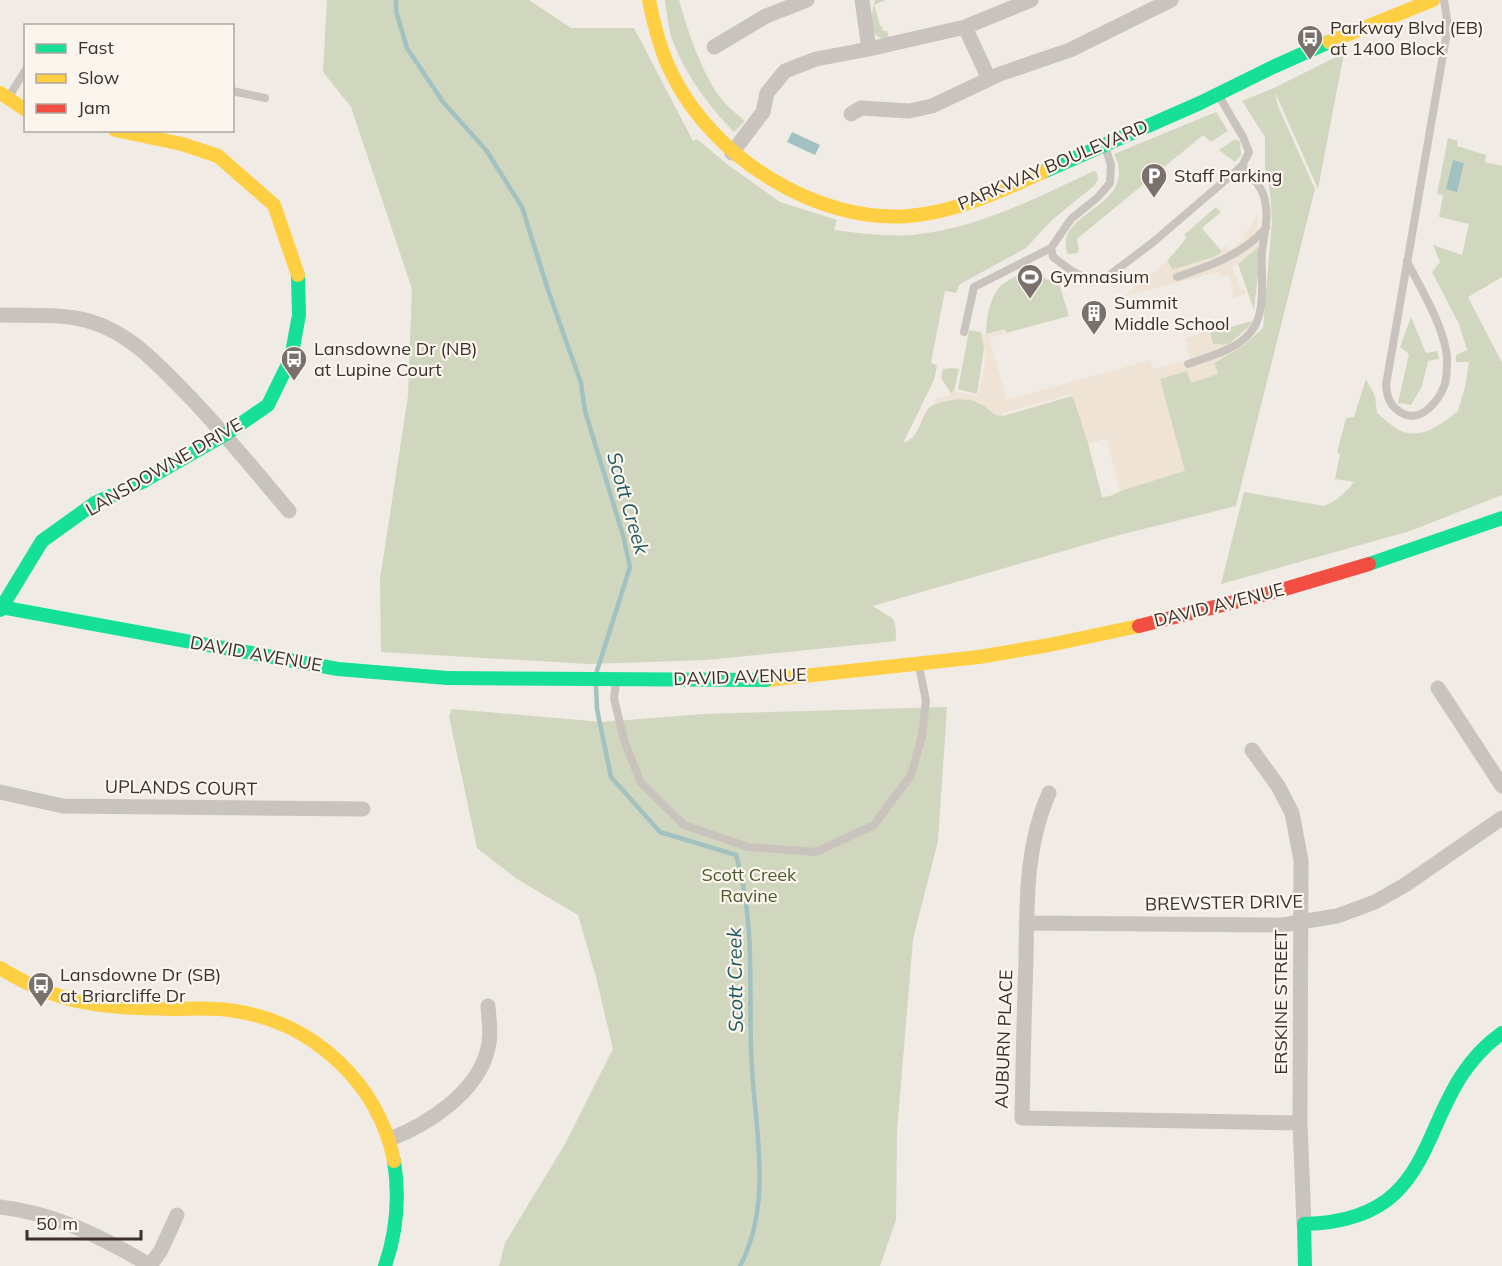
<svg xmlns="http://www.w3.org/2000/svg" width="1502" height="1266" font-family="Mulish,sans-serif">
  <rect width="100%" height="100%" fill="#f0ebe5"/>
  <path fill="#d1d6bf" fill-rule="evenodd" d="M327,0H529L571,28H634L693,141L697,139L728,165L780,202L837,220L834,230C860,233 886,237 912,235C977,229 1036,198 1094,171L1097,173L1098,179L1095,185L1052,220L1026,248L960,284L956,293L945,291L931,362L937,366L934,380L903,443C921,437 919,418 930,407C934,403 942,402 947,401C960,398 972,398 983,405C991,410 994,415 1003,416L1072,396L1074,399L1214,363L1244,345L1263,328L1272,221L1270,192L1265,169V137L1242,101L1274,88L1344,53L1318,189L1275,92L1278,106L1315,189L1236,506L1119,535L873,606C893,621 896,612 896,641L706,660L589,664L381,652L380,579L408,396L412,289L351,107L323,72ZM1111,437L1125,489L1110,496L1102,497L1088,443Z
    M665,0H679C687,29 704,80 724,102C730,109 738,115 745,121L734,132C711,109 685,74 673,42C668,29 667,13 665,0Z
    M875,0H886L874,5L880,26H882L883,31H887L889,37C867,44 871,13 875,0Z
    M1216,112L1228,131L1211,142L1203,135L1077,239L1079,250L1077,253L1068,254C1050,212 1141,208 1114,154Z
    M1448,138L1458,141L1457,146L1486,155L1485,162L1502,166V277L1468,297L1502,363V495L1410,531L1221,584L1244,492L1324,506C1337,501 1345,493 1354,482L1335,479L1340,454L1337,453L1346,418L1354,417L1366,379L1375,396L1377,413C1384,418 1391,426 1399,430C1421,441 1442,424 1458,411L1465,387L1469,362H1456V355L1467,350L1459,324L1432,272L1440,262L1433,245L1462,255L1469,224L1439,217L1443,195L1437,194Z
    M1235,139L1240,142L1241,155L1235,162L1219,150Z
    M1216,207L1221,212L1202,228L1222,252L1214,257L1172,270L1167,261L1185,240L1186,236L1184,235Z
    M1258,247L1259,266L1254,310L1238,264Z
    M1033,268L1043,274L1046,280L1057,277L1069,316L1006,333L1005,330L986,334C986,319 990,294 1003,284C1011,278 1023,273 1033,268Z
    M1411,317L1426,353L1437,351L1439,359L1428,361L1422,386L1411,405L1398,403L1409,354L1400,347Z
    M1252,321L1250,326L1228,345L1213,344L1210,333Z
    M969,330L981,332L984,348L977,394L958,389Z
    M954,368L959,369L953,396L941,378L943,369Z
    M947,707L938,841L913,939L897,1131L896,1220L880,1266H499L505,1243L565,1144L613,1049L596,977L578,915L517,879L477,848L449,716L452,709L602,722L704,714Z"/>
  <path fill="#eee3d5" d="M1257,215L1258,247L1238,264L1232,266L1241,291L1245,290V294L1232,298L1231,295L1234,293L1229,275L1220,277L1219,272L1124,296L1167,261L1173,270L1214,257L1222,252L1220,250L1226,246L1230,250L1246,237L1243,234L1249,229Z
    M1005,329L1006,333L989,338L1007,400L1150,360L1153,369L1190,359L1185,338L1209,331L1213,344L1222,345L1230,343L1235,351L1214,362L1218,374L1191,383L1187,371L1160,379L1185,471L1120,491L1106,438L1088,443L1072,394L1003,413V416L995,415L983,405L971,400L958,399L940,402L933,406L935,399L950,395L953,391L978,396L986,359L982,335Z"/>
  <path fill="#a1c2c1" d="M792,132L820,145L815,155L787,142Z
    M1453,160L1464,163L1457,192L1446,189Z"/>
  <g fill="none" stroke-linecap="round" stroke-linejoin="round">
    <path stroke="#a1c2c1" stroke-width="4.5" d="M396,0V11L407,48L443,102L486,150L522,207L549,293L581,383L585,411L623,535L630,567L596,674
      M596,685L597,709L611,777L660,832L736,855C755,920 749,984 751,1050C753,1122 775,1200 740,1266"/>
    <path stroke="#c9c3be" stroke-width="8" d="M232,91L265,98
      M8,98L26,69
      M1105,146L1111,165L1110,183L1098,197L1071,219L1051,248L1053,257L1072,271L1089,280L1107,277L1152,243L1242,166L1249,152L1243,137L1219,96
      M1407,261C1421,290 1443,324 1447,356C1447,363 1447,377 1445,384C1439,401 1420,425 1400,412C1390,405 1387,398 1386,385L1448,26L1444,0
      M1177,277C1209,266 1243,255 1266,228
      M964,332L974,287L1051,248
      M1188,364C1208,357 1236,350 1250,333C1268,312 1260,277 1262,251C1264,234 1269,219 1265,201C1263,187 1251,176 1242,166
      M616,681L614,699L625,743L641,783L684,825L748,847L816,852L874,825L911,775L922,736L926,701L919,666"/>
    <path stroke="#c9c3be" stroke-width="15" d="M862,0L869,49
      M965,27L989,79
      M714,47L766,16L807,0
      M851,114L861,108L909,111L932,106L1000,74L1070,50L1171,0
      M732,153L763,112L767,93L785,71L816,59L869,49L965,27L1031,0
      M0,315C30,316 63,313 92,322C131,334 158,365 186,393C223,431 255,471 289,511
      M1438,688L1502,786
      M1252,750L1278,786L1292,813L1301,860L1300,1123L1304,1224
      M0,792L63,806L363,809
      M1049,793C1025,847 1027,903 1026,961C1024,1013 1023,1065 1022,1118L1300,1123
      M1026,923L1282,925L1337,916L1375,902L1405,885L1502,818
      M390,1139C427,1125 476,1093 487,1052C492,1037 489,1021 488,1006
      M0,1207C55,1213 104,1238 151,1266
      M150,1266L161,1250L177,1215"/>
    <path stroke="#16e098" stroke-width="14" d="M1043,172L1200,103L1273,67L1329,42
      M1369,564L1502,518
      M0,607L338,669L447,678
      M0,610L42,541L95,503L144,481L226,434L268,405L291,358L299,315L298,275
      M385,1266C397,1231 400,1198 394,1161
      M1305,1266L1304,1224C1452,1221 1410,1098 1502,1033"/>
    <path stroke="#ffcf43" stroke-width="14" d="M649,0C654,25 660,51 672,74C713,157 815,223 909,216C957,212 1001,191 1043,172
      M1329,42L1433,0
      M0,93L26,110
      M115,130L182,144L218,156L274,205L298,275
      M766,680L979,657L1049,645L1139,626
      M0,968C60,1005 102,1008 171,1009C192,1009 214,1007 235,1011C313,1022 379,1084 394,1161"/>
    <path stroke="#f24e42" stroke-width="14" d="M1139,626L1278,591L1369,564"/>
    <path stroke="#16e098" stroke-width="14" d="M447,678L766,680"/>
  </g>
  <defs>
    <g id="bus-pin" transform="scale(1.35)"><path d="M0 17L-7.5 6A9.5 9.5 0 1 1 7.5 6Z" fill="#7a716c" stroke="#fbf5ee"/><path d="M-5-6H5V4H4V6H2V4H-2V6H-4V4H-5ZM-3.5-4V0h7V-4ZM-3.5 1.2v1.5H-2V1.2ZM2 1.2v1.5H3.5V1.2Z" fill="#fff"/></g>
    <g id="parking-pin" transform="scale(1.35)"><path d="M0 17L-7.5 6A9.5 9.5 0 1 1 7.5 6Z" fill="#7a716c" stroke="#fbf5ee"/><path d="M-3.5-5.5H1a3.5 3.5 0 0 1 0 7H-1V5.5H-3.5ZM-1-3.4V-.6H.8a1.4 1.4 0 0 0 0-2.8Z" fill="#fff"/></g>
    <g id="stadium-pin" transform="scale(1.35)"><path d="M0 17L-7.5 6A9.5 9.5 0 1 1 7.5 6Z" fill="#7a716c" stroke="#fbf5ee"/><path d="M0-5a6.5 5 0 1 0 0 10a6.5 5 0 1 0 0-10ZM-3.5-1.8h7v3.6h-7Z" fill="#fff"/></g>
    <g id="building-pin" transform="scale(1.35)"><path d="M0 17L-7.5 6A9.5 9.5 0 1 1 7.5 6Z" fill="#7a716c" stroke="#fbf5ee"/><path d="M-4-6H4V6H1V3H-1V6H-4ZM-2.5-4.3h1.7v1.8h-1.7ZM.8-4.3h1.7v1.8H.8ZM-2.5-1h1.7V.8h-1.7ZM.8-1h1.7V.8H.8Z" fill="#fff"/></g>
  </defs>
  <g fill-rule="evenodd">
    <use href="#bus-pin" x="1310" y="38"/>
    <use href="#parking-pin" x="1154" y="176"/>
    <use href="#stadium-pin" x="1030" y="277"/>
    <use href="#building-pin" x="1094" y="313"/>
    <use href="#bus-pin" x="294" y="359"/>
    <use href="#bus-pin" x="41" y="985"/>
  </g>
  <g text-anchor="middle" stroke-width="4.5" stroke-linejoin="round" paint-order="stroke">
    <g font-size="18" fill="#3b302b" stroke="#fbf5ee" text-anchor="start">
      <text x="1330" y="34">Parkway Blvd (EB)<tspan x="1330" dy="21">at 1400 Block</tspan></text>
      <text x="1174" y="182">Staff Parking</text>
      <text x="1050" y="283">Gymnasium</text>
      <text x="1114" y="309">Summit<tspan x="1114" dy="21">Middle School</tspan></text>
      <text x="314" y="355">Lansdowne Dr (NB)<tspan x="314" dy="21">at Lupine Court</tspan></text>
      <text x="60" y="981">Lansdowne Dr (SB)<tspan x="60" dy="21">at Briarcliffe Dr</tspan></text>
    </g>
    <g font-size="18" fill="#3b302b" stroke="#fbf5ee">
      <text transform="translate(1053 165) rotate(-23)" y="6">PARKWAY BOULEVARD</text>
      <text transform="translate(164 467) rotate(-30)" y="6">LANSDOWNE DRIVE</text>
      <text transform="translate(1219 605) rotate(-14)" y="6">DAVID AVENUE</text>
      <text transform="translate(256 654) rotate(10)" y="6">DAVID AVENUE</text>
      <text transform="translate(740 677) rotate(-2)" y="6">DAVID AVENUE</text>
      <text transform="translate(181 788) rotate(1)" y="6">UPLANDS COURT</text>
      <text transform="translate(1224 903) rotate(-1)" y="6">BREWSTER DRIVE</text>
      <text transform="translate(1281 1002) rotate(-90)" y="6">ERSKINE STREET</text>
      <text transform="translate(1004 1039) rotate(-88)" y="6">AUBURN PLACE</text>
    </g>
    <g font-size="18" fill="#4a5a2e" stroke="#fbf5ee">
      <text x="749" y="881">Scott Creek<tspan x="749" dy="21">Ravine</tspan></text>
    </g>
    <g font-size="20" font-style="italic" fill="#1f5a5e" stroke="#fbf5ee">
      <text transform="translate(628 503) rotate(74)" y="7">Scott Creek</text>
      <text transform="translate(735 980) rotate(-91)" y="7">Scott Creek</text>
    </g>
  </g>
  <rect x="24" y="24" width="210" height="108" fill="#fbf5ee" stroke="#aea6a0" stroke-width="1.5"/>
  <rect x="36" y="44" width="30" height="9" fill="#16e098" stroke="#aea6a0" stroke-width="1.5"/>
  <text x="78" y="54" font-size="18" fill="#3b302b">Fast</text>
  <rect x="36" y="74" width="30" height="9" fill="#ffcf43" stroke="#aea6a0" stroke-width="1.5"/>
  <text x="78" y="84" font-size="18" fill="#3b302b">Slow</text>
  <rect x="36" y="104" width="30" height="9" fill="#f24e42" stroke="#aea6a0" stroke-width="1.5"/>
  <text x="78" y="114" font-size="18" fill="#3b302b">Jam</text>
  <path d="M27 1230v9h114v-9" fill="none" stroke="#3b302b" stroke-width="3"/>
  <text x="36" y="1230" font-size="18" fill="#3b302b" stroke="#fbf5ee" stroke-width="4.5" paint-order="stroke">50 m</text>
</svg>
